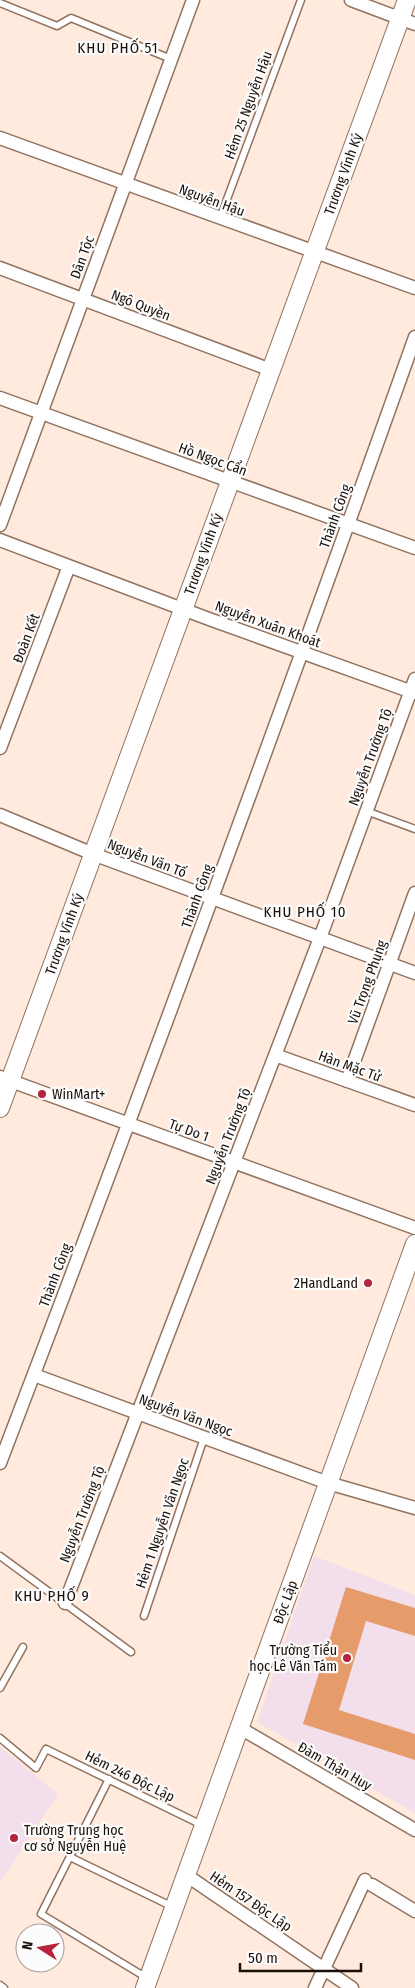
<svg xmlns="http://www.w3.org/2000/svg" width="415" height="1988" font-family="'Fira Sans Condensed',sans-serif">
  <rect width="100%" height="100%" fill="#ffeadd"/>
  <path fill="#f3deec" d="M314,1556L415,1595V1813L257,1722Z
    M0,1747L58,1794L0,1883Z"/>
  <path fill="#e69b6b" d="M346,1587L415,1608V1636L366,1621L339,1710L415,1734V1760L303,1724Z"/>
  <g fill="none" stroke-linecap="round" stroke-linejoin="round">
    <g stroke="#917360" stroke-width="9">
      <path id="lane" d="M0,3L57,26L71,18L171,59
        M220,218L301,0
        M366,811L415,829
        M0,1556L131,1652
        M144,1616L204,1438
        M0,1688L23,1647
        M0,1738L36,1768L46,1749L202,1825
        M109,1779L41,1914L147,1978
        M70,1857L173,1907
        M0,1985L4,1988"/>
    </g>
    <g stroke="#917360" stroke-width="15">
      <path id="street" d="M351,0L415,24
        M0,138L415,288
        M0,268L271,370
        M0,398L415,548
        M0,525L193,0
        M0,540L209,619L415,693
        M0,748L69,566
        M0,815L93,854L415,973
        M275,1055L415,1105
        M0,1077L415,1228
        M347,1081L415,893
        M34,1375L328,1483L415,1508
        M0,1463C143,1089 281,714 415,337
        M65,1603L320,938L415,679
        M240,1728L415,1830
        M186,1875L352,1988
        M372,1885L415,1911
        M315,1988L365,1880"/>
    </g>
    <g stroke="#917360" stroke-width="20">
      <path id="secondary" d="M0,1108L407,0
        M145,1988L415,1244"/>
    </g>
    <use href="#lane" stroke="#fff" stroke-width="6"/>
    <use href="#street" stroke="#fff" stroke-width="12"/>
    <use href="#secondary" stroke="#fff" stroke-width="18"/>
  </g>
  <g fill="#b5233d" stroke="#fcfcfc" stroke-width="2">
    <circle cx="42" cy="1094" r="5"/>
    <circle cx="368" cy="1283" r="5"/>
    <circle cx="347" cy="1658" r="5"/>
    <circle cx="14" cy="1838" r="5"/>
  </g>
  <g text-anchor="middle" stroke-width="4.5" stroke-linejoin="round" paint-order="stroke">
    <g font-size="14" fill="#1b1009" stroke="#fcfcfc">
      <text transform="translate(248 105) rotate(-70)" y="5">Hẻm 25 Nguyễn Hậu</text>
      <text transform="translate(343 174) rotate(-70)" y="5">Trương Vĩnh Ký</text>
      <text transform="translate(212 200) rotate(20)" y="5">Nguyễn Hậu</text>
      <text transform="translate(82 257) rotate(-70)" y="5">Dân Tộc</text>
      <text transform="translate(141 305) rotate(21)" y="5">Ngô Quyền</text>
      <text transform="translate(213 459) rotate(20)" y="5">Hồ Ngọc Cẩn</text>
      <text transform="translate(335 516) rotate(-70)" y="5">Thành Công</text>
      <text transform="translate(203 554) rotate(-70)" y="5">Trương Vĩnh Ký</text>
      <text transform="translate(268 624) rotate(20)" y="5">Nguyễn Xuân Khoát</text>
      <text transform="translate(26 638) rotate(-69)" y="5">Đoàn Kết</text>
      <text transform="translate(370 757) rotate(-70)" y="5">Nguyễn Trường Tộ</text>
      <text transform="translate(147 858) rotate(21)" y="5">Nguyễn Văn Tố</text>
      <text transform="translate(197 896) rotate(-70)" y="5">Thành Công</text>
      <text transform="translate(64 934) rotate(-70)" y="5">Trương Vĩnh Ký</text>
      <text transform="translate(367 982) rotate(-70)" y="5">Vũ Trọng Phụng</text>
      <text transform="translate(350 1066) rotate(20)" y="5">Hàn Mặc Tử</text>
      <text transform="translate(189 1130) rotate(20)" y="5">Tự Do 1</text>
      <text transform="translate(228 1136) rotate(-69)" y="5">Nguyễn Trường Tộ</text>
      <text transform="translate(55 1275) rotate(-69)" y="5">Thành Công</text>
      <text transform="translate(186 1415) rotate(20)" y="5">Nguyễn Văn Ngọc</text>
      <text transform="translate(82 1514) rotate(-69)" y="5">Nguyễn Trường Tộ</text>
      <text transform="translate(162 1523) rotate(-71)" y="5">Hẻm 1 Nguyễn Văn Ngọc</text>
      <text transform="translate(285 1602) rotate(-70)" y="5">Độc Lập</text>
      <text transform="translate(335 1766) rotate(30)" y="5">Đàm Thận Huy</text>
      <text transform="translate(130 1776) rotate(26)" y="5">Hẻm 246 Độc Lập</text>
      <text transform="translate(251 1901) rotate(34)" y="5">Hẻm 157 Độc Lập</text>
    </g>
    <g font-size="14" fill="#1b1009" stroke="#fcfcfc" text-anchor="start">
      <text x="52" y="1099">WinMart+</text>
      <text x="358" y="1288" text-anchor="end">2HandLand</text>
      <text x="337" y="1655" text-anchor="end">Trường Tiểu<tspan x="337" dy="16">học Lê Văn Tám</tspan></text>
      <text x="24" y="1835">Trường Trung học<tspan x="24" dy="16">cơ sở Nguyễn Huệ</tspan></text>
    </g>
    <g font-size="15" letter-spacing="1" fill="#1b1009" stroke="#fcfcfc">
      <text x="118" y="53">KHU PHỐ 51</text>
      <text x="305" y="917">KHU PHỐ 10</text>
      <text x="52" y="1601">KHU PHỐ 9</text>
    </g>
  </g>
  <g transform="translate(40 1948) rotate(281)"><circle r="24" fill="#fcfcfc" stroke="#a29e9b"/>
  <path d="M0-4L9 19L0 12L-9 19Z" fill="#b5233d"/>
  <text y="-8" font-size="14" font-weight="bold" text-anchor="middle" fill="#1b1009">N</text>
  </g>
  <path d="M240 1963v8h121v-8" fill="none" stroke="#1b1009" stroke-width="2.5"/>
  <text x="248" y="1963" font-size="15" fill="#1b1009" stroke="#fcfcfc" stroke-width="4" paint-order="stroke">50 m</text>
</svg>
